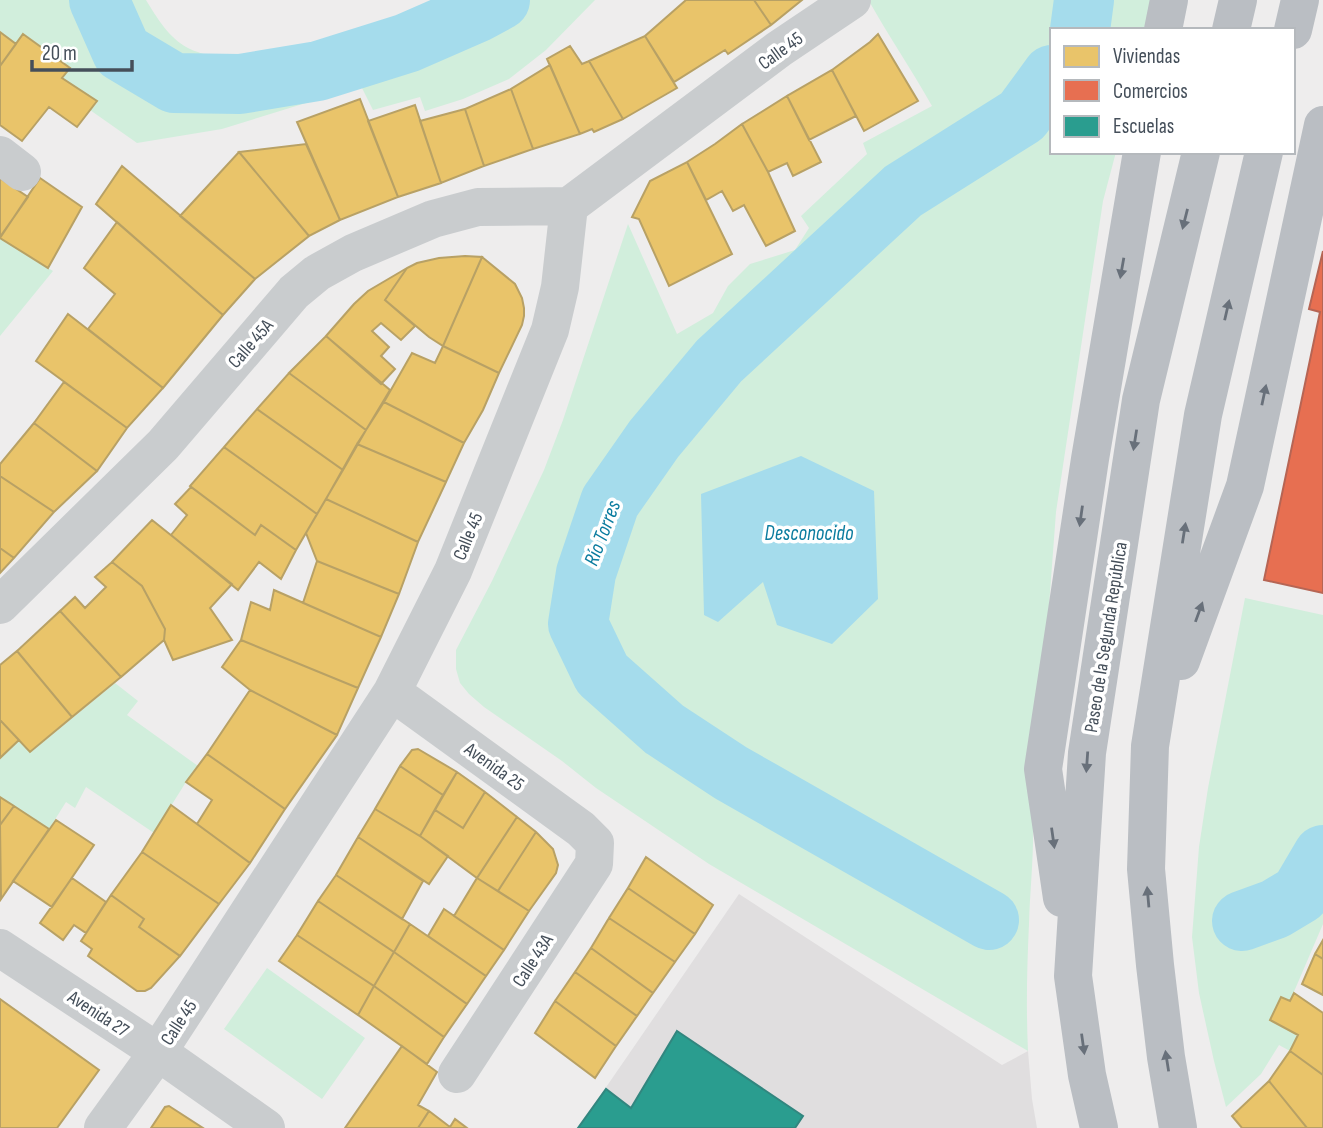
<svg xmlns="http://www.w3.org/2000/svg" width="1323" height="1128" font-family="'Sofia Sans Condensed',sans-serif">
  <rect width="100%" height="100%" fill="#eeeded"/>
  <path fill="#e0dedf" d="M739,894L1002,1065L1028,1051L1032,1099L1037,1128H578Z"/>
  <path fill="#d1eedc" d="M0,0H146C157,18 169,38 188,48C195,52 216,58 224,59C234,60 246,57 256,55C321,48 389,30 447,0H595L546,50L509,79L463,99L425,111L420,97L373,110L361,86L222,129L137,143L90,110L97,103L62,78L70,68L24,34L16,44L0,32Z
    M870,0H1157L1149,30H1052V152H1116L1103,201L1056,512L1033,820C1034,855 1030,890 1029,924C1027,967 1026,1009 1028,1051L709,864L596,788L562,761L484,707L469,694L460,683L456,669V650L492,581L544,470L563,420L628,224L677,334L713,313L728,286L750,264L795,250L809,228L801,216L867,154L863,143L932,106C912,70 889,37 869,1Z
    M0,238L53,271L0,336Z
    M1245,598L1323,615V924L1290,1001L1281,997L1271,1020L1298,1035L1290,1051L1279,1045L1261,1074L1226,1107L1214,1061L1199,993L1192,937L1199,847L1208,788Z
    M115,683L138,701L127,715L198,766L186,782L154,833L86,787L75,808L66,802L49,829L0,797V758L19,740L31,752Z
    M267,968L365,1038L322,1099L224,1029Z"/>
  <path fill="#a5dcec" d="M801,456L874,491L878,599L832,644L777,625L763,582L718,622L704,615L701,494Z"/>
  <path fill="#e9c46a" stroke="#b8a165" stroke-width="2" d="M686,0H754L771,25L728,54L725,50L674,82L645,36Z
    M754,0H802L771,25Z
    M0,32L16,44L0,66Z
    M23,34L70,68L62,78L97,101L77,127L49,107L22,141L0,125V66Z
    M878,34L918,101L864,131L832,70L870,42Z
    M645,36L677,88L623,119L589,61Z
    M570,46L582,64L589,61L623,119L594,132L592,129L580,134L547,59Z
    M550,65L580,134L533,149L511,89Z
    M832,70L856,116L809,140L787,96Z
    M511,89L533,149L484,166L465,109Z
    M787,96L821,162L793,176L787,163L768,172L742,124Z
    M360,99L398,197L340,220L297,122Z
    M415,105L441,183L398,197L368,121Z
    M465,109L484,166L441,183L420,121Z
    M742,124L768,172L795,231L766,246L744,205L733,211L722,191L706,200L687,162L715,144Z
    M306,144L340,220L309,236L239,152Z
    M239,152L309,236L255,279L180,216Z
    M687,162L732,254L669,286L639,219L632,217L650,181Z
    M122,166L255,279L223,315L96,204Z
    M0,178L28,197L0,237Z
    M40,178L82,207L48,268L0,238Z
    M117,222L223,315L163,388L88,329L115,294L84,268Z
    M465,256L482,257L443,346L429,337L385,300L407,268L417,263L439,258Z
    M482,257L515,284L522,298L524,308V316L522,325L499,373L443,346Z
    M407,268L385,300L415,326L401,340L381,323L372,331L389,347L381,356L395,369L381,384L326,336L354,304L368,291Z
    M68,314L163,388L127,428L36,361Z
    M326,336L390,390L366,430L289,373Z
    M443,346L499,373L483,410L464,443L384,402L412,353L435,363Z
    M289,373L366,430L343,470L257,409Z
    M64,382L127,428L97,471L34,423Z
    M384,402L464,443L446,482L357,444Z
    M257,409L343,470L317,514L224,447Z
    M34,423L97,471L54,512L0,476V464Z
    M357,444L446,482L418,542L326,499Z
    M224,447L317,514L296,550L261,525L255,535L190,486Z
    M0,476L54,512L14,558L0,548Z
    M191,487L255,535L261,525L296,550L281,579L259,562L238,590L171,535L187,515L175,504Z
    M326,499L418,542L399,594L317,561L306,533Z
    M152,520L232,584L210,608L232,640L173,660L164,640L165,629L142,586L112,562Z
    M0,548L14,558L0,573Z
    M317,561L399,594L381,637L303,603Z
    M112,562L142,586L165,629L164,640L121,677L60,611L75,597L85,608L106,587L95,577Z
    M274,590L381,637L358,688L241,640L251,602L270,610Z
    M60,611L121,677L72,717L17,651Z
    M241,640L358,688L337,735L250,690L222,667Z
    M17,651L72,717L30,752L0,720V665Z
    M250,690L337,735L285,809L207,754Z
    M0,720L19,740L0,758Z
    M418,749L457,772L443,795L400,766L412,750Z
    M207,754L285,809L250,863L197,824L212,800L186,782Z
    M400,766L443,795L420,836L375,809Z
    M457,772L485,792L463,828L435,810Z
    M485,792L517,817L477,878L420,836L435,810L463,828Z
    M0,797L14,806L0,825Z
    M171,805L250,863L219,904L142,852Z
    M14,806L49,829L1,899L0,825Z
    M375,809L420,836L448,856L429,884L358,837Z
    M517,817L536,832L498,891L477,878Z
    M56,820L94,845L52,907L13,881Z
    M536,832L553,849L558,865L556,873L529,911L498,891Z
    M358,837L423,881L402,919L336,875Z
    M142,852L219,904L180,956L139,927L144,919L111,895Z
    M646,857L713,905L695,934L628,888Z
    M336,875L410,924L394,952L318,901Z
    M72,878L106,902L86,933L74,925L63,940L40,923Z
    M477,878L529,911L504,950L454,916Z
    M628,888L695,934L675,962L609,918Z
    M111,895L144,919L139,927L180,956L151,988L145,991H137L88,956L92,949L81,941Z
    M318,901L394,952L374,986L297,935Z
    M444,909L504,950L486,976L428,936Z
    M609,918L675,962L653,993L591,948Z
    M410,924L486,976L467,1004L394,952Z
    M297,935L374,986L358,1015L279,961Z
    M1323,940V959L1315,954Z
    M591,948L653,993L637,1016L575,972Z
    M394,952L467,1004L444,1037L374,986Z
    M1315,954L1323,959V995L1302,984Z
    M575,972L637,1016L616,1046L555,1001Z
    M374,986L444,1037L427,1064L358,1015Z
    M1294,993L1323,1013V1075L1290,1051L1298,1035L1270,1020L1281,997L1290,1001Z
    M0,999L99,1070L57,1128H0Z
    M555,1001L616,1046L595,1078L535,1033Z
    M402,1046L437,1072L418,1105L429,1111L418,1128H345Z
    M1290,1051L1323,1075V1128H1307L1269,1081Z
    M1269,1081L1307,1128H1242L1232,1116Z
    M169,1106L203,1128H151L165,1107Z
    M429,1111L450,1127L455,1119L467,1128H418Z"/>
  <path fill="#e76f51" stroke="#b66554" stroke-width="2" d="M1323,251V593L1264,580L1320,312L1309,309Z"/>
  <path fill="#2a9d8f" stroke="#32867f" stroke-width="2" d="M677,1031L803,1116L795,1128H578L606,1089L631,1108Z"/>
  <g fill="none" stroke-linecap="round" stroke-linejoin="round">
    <path stroke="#a5dcec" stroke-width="60" d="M99,0L122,52L174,83L240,84L318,71L407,43L478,12L500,0
      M1080,30L1084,0
      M989,920L731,773L664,729L602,674L578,624L586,573L610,502L654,439L719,361L903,191L1022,116L1052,75
      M1242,921L1275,909L1300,894L1323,855"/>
    <path stroke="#c9ccce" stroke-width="38" d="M0,155L22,172
      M0,605L163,445L294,292L317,273L353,253L433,219L478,207L569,206
      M392,692L581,829L595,843L594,864L457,1074
      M0,948L158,1052L266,1128
      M103,1128L158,1052L392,692L453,571L550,330L560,287L569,206L779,49L852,0"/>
    <path stroke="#babec3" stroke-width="38" d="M1163,30L1169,0
      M1231,30L1238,0
      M1293,30L1300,0
      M1181,661L1245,486L1323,125
      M1062,898L1043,769L1090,459L1142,152
      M1099,1128L1087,1075L1073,976L1087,753L1141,400L1201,152
      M1178,1128L1166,1057L1155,965L1146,869L1150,746L1203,415L1264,152"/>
  </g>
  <defs><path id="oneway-solid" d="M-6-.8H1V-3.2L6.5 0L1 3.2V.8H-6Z" transform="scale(1.75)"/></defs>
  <g fill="#68707a">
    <use href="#oneway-solid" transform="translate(1185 219) rotate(104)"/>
    <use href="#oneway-solid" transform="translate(1122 268) rotate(100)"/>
    <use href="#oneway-solid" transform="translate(1227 310) rotate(-77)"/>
    <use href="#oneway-solid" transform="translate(1264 395) rotate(-78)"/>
    <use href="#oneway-solid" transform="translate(1135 440) rotate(99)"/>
    <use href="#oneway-solid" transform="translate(1081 516) rotate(98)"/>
    <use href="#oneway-solid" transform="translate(1184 533) rotate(-81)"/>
    <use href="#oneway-solid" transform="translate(1199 612) rotate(-70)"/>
    <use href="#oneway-solid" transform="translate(1087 762) rotate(94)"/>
    <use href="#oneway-solid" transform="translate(1053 838) rotate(82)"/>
    <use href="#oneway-solid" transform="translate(1148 897) rotate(-95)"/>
    <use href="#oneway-solid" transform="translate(1083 1044) rotate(82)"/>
    <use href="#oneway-solid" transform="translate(1167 1061) rotate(-99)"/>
  </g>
  <g text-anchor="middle" stroke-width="7" stroke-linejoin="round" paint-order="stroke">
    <g font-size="19" fill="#454f5a" stroke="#fff">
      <text transform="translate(780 50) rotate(-36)" y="7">Calle 45</text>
      <text transform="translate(250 343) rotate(-49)" y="7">Calle 45A</text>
      <text transform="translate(467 536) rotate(-68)" y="7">Calle 45</text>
      <text transform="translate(1105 637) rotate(-81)" y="7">Paseo de la Segunda República</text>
      <text transform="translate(495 766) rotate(36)" y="7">Avenida 25</text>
      <text transform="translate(532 960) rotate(-57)" y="7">Calle 43A</text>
      <text transform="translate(99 1013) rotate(33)" y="7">Avenida 27</text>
      <text transform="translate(178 1022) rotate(-57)" y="7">Calle 45</text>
    </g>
    <g font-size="21" font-style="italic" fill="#0b7c9f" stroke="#fff">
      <text transform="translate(602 533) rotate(-69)" y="7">Río Torres</text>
      <text x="809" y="540">Desconocido</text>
    </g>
  </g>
  <rect x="1050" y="28" width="245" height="126" fill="#ffffff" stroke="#b5b9bd" stroke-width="2"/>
  <rect x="1064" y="46" width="35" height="21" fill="#e9c46a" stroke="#b5b9bd" stroke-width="2"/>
  <text x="1113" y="63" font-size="21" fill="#454f5a">Viviendas</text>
  <rect x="1064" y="80" width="35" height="21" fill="#e76f51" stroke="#b5b9bd" stroke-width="2"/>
  <text x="1113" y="98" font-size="21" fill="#454f5a">Comercios</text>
  <rect x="1064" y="116" width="35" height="21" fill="#2a9d8f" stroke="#b5b9bd" stroke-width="2"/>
  <text x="1113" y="133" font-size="21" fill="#454f5a">Escuelas</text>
  <path d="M32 60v10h100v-10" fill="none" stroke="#454f5a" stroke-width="3.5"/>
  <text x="42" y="60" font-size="21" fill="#454f5a" stroke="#ffffff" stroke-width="5" paint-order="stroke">20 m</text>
</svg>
